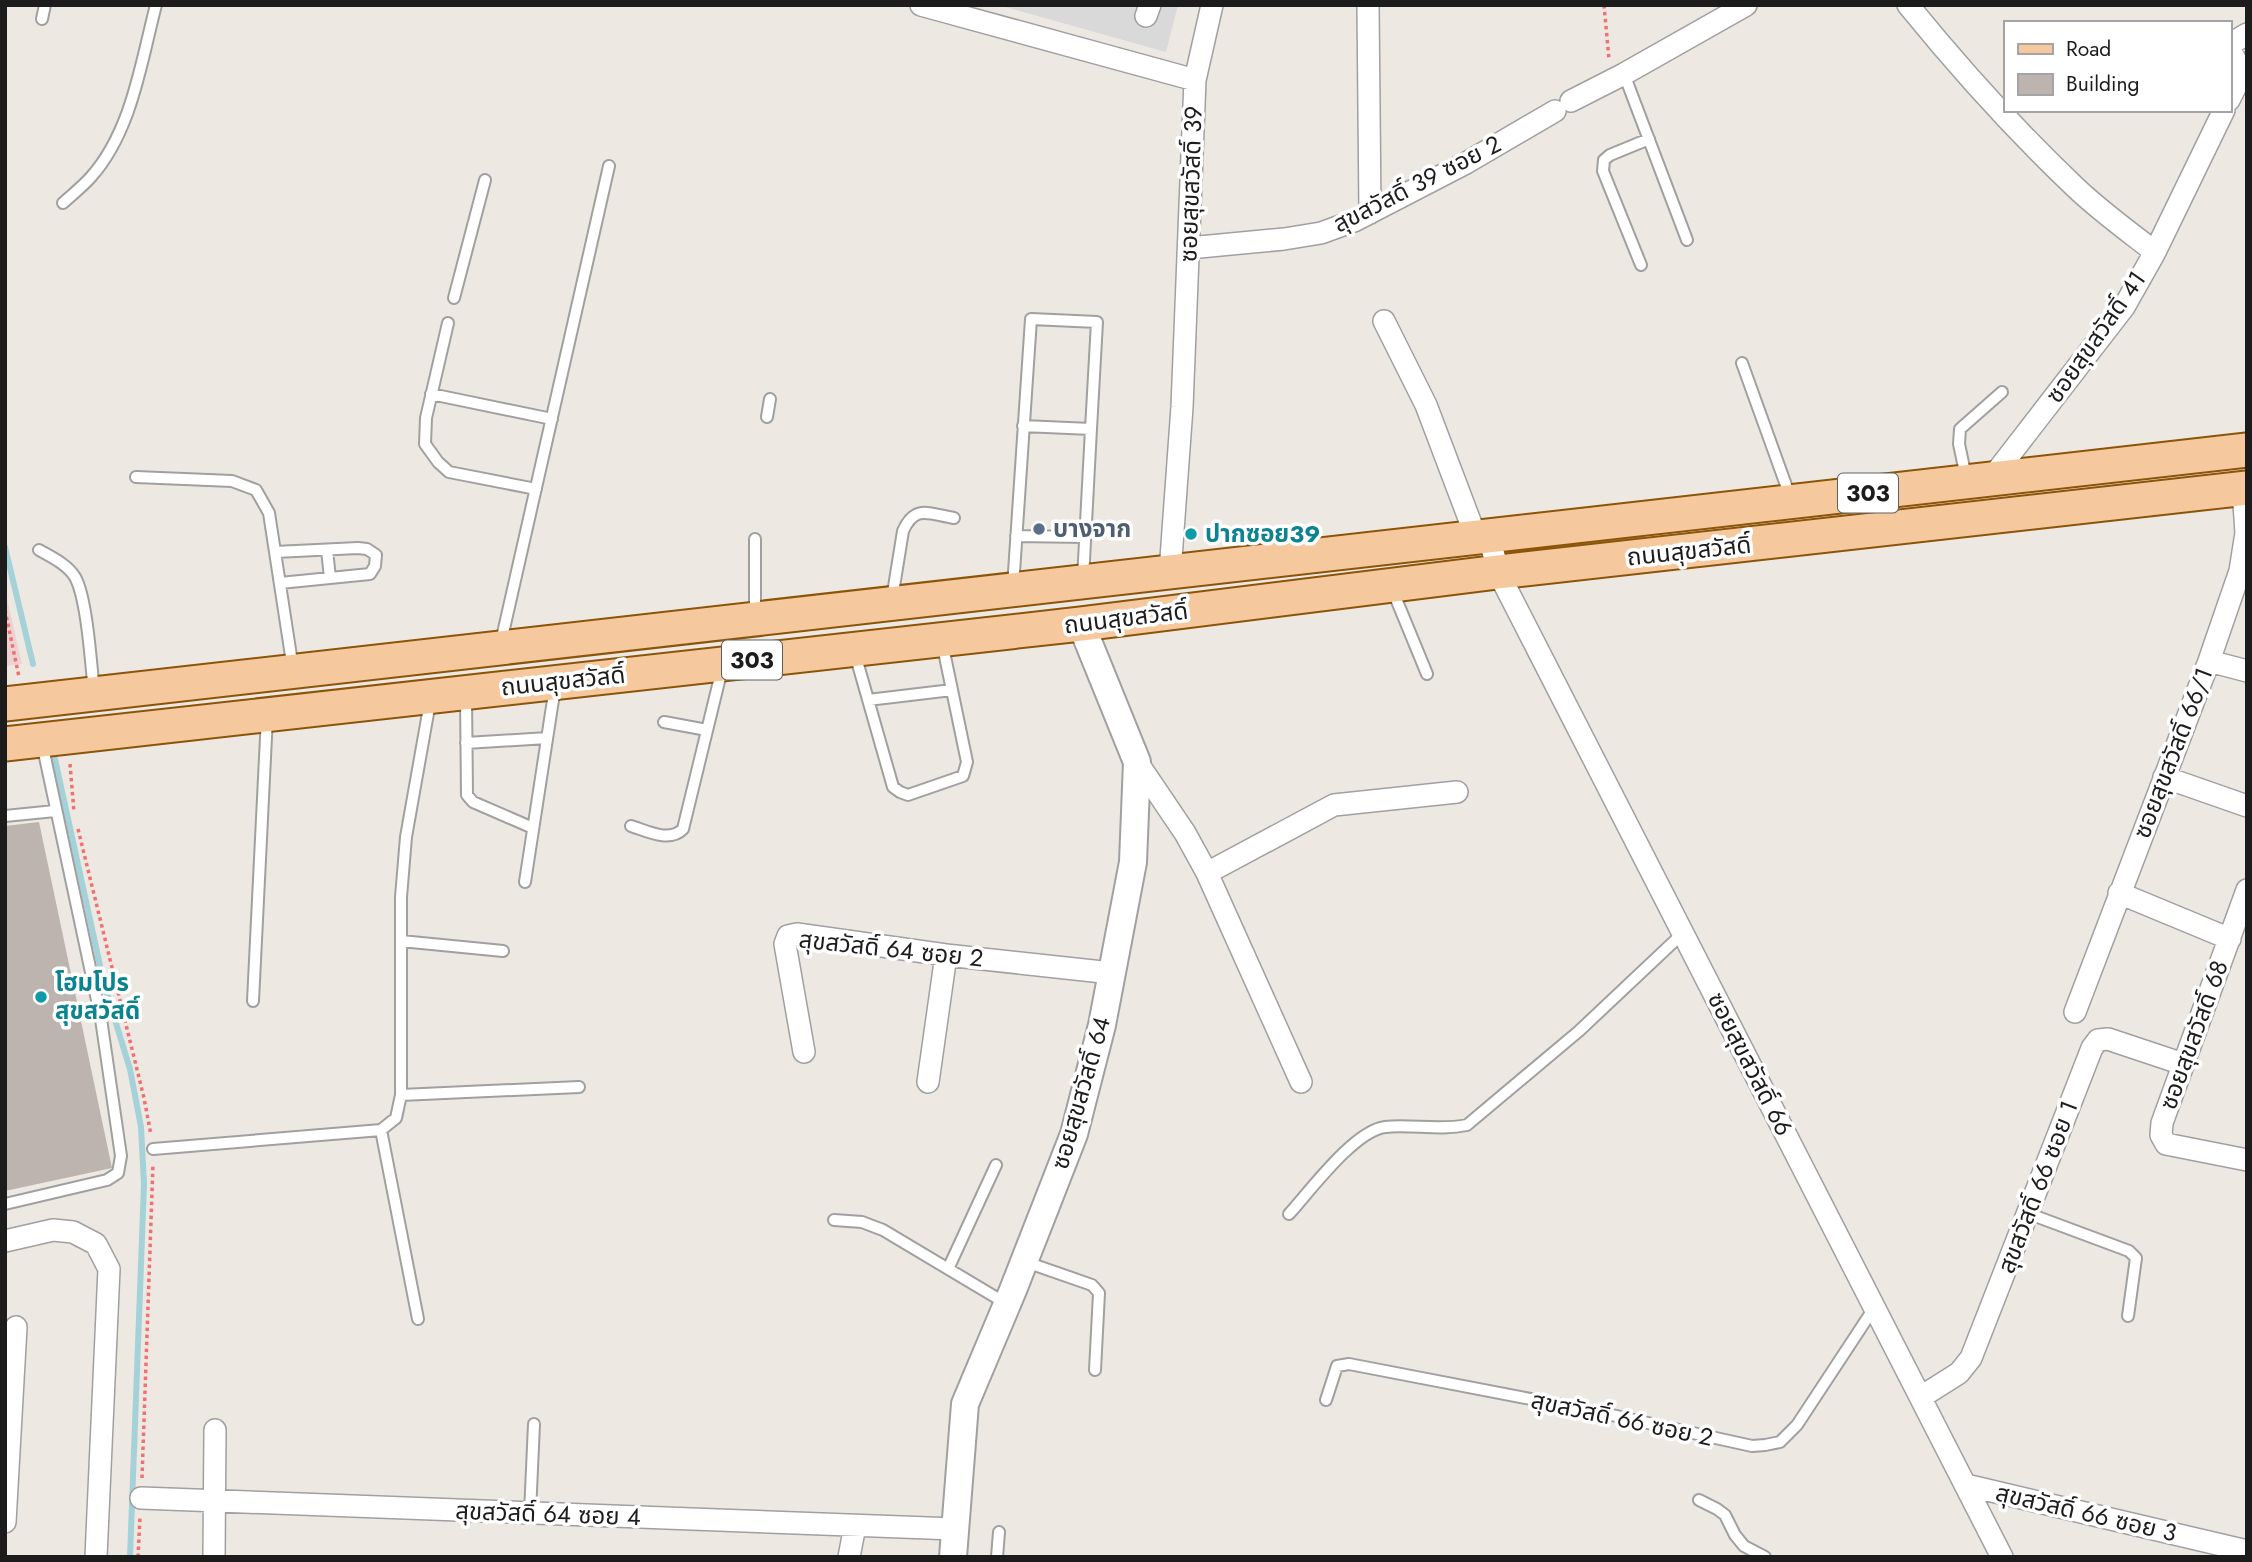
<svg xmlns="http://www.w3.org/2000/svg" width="2252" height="1562" font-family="Jost,'Noto Sans Thai',sans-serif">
  <rect width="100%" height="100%" fill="#ede9e2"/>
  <path fill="#dad9d9" d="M998,5H1178L1166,52Z"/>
  <path fill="#edd2d4" d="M5,590L22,664L5,666Z"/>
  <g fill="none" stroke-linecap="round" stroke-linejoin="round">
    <path stroke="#a5d2d9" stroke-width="6" d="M5,547L33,664
      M55,759L104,984L130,1069L141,1127L144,1184L130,1557"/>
  </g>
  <path fill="#bdb4af" d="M39,822L112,1168L5,1191V826Z"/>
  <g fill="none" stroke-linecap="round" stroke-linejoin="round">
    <g stroke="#a0a0a0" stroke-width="14">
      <path id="service" d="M42,19L45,5
        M1624,74L1687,240
        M63,203C73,194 83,186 91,177C132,131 141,62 156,5
        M1641,265L1603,171L1604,160L1610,155L1649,139
        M454,298L485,180
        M448,323L426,418L425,444L438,462L449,472L536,489
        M1742,363L1791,499
        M431,394L552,419
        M767,417L770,399
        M1023,426L1091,429L1083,579
        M136,477L232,481L256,490L269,513L293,669
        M1966,477L1959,444L1960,429L2002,392
        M1016,536L1085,537
        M755,539V617
        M39,550C51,557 67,564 75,577C87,598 91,664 94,692
        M327,550L330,578
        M275,552L358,548L367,549L376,555L375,566L370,574L280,583
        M1013,587L1031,319L1097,322L1091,429
        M1392,589L1427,674
        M892,599L903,531C915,504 929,514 954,518
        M501,642L609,166
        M855,654L893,787L900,792L908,795L963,776L967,762L942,642
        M466,697L467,795L473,802L533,828
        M868,700L952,690
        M664,722L707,730
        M466,743L547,738
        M5,816L55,811
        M631,826C647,831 669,843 683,829L722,669
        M525,882L555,687
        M401,941L503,951
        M253,1001L267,717
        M401,1095V897L406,837L430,702
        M381,1130L418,1319
        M153,1149L381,1130L396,1118L401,1095L579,1087
        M5,1204L107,1180L118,1173L121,1156L101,1019L42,743
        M2027,1213L2129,1251L2136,1258L2128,1316
        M1289,1214C1310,1191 1354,1131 1385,1127C1412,1124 1439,1131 1467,1125L1579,1031L1683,933
        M834,1220L862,1222L883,1230L1007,1304
        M1026,1262L1092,1285L1099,1293L1095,1370
        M948,1269L996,1165
        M1326,1400L1337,1366L1349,1364L1598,1412L1752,1446L1765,1445L1780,1442L1797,1425L1874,1308
        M1699,1500L1717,1509L1725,1515L1735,1535L1744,1546L1765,1557
        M530,1513L534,1424
        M997,1557L999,1532"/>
    </g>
    <g stroke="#a0a0a0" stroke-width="24">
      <path id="minor" d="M921,5L1195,80L1182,407L1170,572
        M1368,5L1370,213
        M1908,5C1960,69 2016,131 2075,187C2100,211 2128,231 2155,252
        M1146,16L1150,5
        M2229,45L2247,34
        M2229,48L2247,81
        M1195,80L1212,5
        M2229,100L2242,74
        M1571,101L1624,74L1746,5
        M1189,248L1284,239L1321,233L1354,221L1466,163L1555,111
        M1384,321L1426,405L1476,537
        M1991,479L2124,307L2155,252L2224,110
        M1489,535L1498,572L2002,1557
        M2209,661L2247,671
        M1137,762L1185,833L1207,873L1334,805L1457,792
        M2164,777L2247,806
        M1207,873L1301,1082
        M2247,890L2162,1123L2161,1135L2166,1144L2247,1160
        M2119,893L2230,939
        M2075,1012L2209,661L2240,571L2246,533L2243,489
        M804,1052L785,944L788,936L797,934L946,955L1112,973
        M928,1082L946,955
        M5,1241L53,1230L73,1232L96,1244L109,1269L96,1557
        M1921,1397L1959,1373L1971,1358L2092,1048L2098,1040L2108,1039L2183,1064
        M1966,1485L2247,1551
        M141,1498L955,1529
        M5,1522L16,1327
        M214,1557L215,1430
        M849,1557L855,1526"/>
    </g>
    <g stroke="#a0a0a0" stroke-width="30">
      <path id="tertiary" d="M953,1557L965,1404L1013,1290L1074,1134L1102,1025L1133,862L1137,762L1081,624"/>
    </g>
    <g stroke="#8c5408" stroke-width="37">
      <path id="primary" d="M5,704L2247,450
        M5,744L1081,624L1498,572L2247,488"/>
    </g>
    <path stroke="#f2706f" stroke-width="3.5" stroke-dasharray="3.5 3.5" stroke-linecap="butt" d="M1604,5L1609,59
      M5,610L19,677
      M70,764L74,812
      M78,829L144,1098L151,1135
      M142,1478L153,1164
      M138,1557L140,1517"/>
    <use href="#service" stroke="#fff" stroke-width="10"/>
    <use href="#minor" stroke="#fff" stroke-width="21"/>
    <use href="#tertiary" stroke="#fff" stroke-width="26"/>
    <use href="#primary" stroke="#f6c89e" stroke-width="33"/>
  </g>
  <circle fill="#5c6f8a" stroke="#fff" stroke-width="2.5" cx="1039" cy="529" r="7"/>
  <g fill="#0f9aa8" stroke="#fff" stroke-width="2.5">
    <circle cx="1191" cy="534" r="7"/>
    <circle cx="41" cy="997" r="7"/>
  </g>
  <g text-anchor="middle" stroke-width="7" stroke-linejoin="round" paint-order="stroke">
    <g fill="#fff" stroke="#606060" stroke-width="2">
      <rect x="1838" y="473.5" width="60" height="39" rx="5"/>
      <rect x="722" y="640.5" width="60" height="39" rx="5"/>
    </g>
    <g font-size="23" font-weight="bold" fill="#1c1c1c">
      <text x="1868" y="501">303</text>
      <text x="752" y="668">303</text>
    </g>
    <g font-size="24" fill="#1c1c1c" stroke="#fff">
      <text transform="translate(1191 184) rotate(-88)" y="8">ซอยสุขสวัสดิ์ 39</text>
      <text transform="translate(1417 184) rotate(-27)" y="8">สุขสวัสดิ์ 39 ซอย 2</text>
      <text transform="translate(2096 337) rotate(-55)" y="8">ซอยสุขสวัสดิ์ 41</text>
      <text transform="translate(1689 551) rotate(-6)" y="8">ถนนสุขสวัสดิ์</text>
      <text transform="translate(1126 618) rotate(-7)" y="8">ถนนสุขสวัสดิ์</text>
      <text transform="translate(563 681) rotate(-6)" y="8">ถนนสุขสวัสดิ์</text>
      <text transform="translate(2173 753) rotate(-69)" y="8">ซอยสุขสวัสดิ์ 66/1</text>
      <text transform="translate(891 949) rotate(6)" y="8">สุขสวัสดิ์ 64 ซอย 2</text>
      <text transform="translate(2194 1035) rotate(-70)" y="8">ซอยสุขสวัสดิ์ 68</text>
      <text transform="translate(1750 1064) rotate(63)" y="8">ซอยสุขสวัสดิ์ 66</text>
      <text transform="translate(1081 1093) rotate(-74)" y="8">ซอยสุขสวัสดิ์ 64</text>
      <text transform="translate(2038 1187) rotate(-69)" y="8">สุขสวัสดิ์ 66 ซอย 1</text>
      <text transform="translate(1622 1419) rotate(12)" y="8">สุขสวัสดิ์ 66 ซอย 2</text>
      <text transform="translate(2086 1513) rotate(13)" y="8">สุขสวัสดิ์ 66 ซอย 3</text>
      <text transform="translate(548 1514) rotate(2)" y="8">สุขสวัสดิ์ 64 ซอย 4</text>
    </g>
    <g font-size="24" font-weight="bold" fill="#4e5e75" stroke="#fff" text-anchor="start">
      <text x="1053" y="537">บางจาก</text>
    </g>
    <g font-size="24" font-weight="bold" fill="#0d838f" stroke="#fff" text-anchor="start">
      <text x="1205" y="542">ปากซอย39</text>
      <text x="55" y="991">โฮมโปร<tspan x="55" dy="28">สุขสวัสดิ์</tspan></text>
    </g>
  </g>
  <rect width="2252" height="1562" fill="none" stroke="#1c1c1c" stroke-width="14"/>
  <rect x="2004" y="21" width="228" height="91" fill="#ffffff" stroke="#a4a4a4" stroke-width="2"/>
  <rect x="2018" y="44" width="35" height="10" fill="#f6c89e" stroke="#a4a4a4" stroke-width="2"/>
  <text x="2066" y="56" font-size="21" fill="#1c1c1c">Road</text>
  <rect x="2018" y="74" width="35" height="21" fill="#bdb4af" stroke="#a4a4a4" stroke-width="2"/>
  <text x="2066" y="91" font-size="21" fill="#1c1c1c">Building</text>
</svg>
